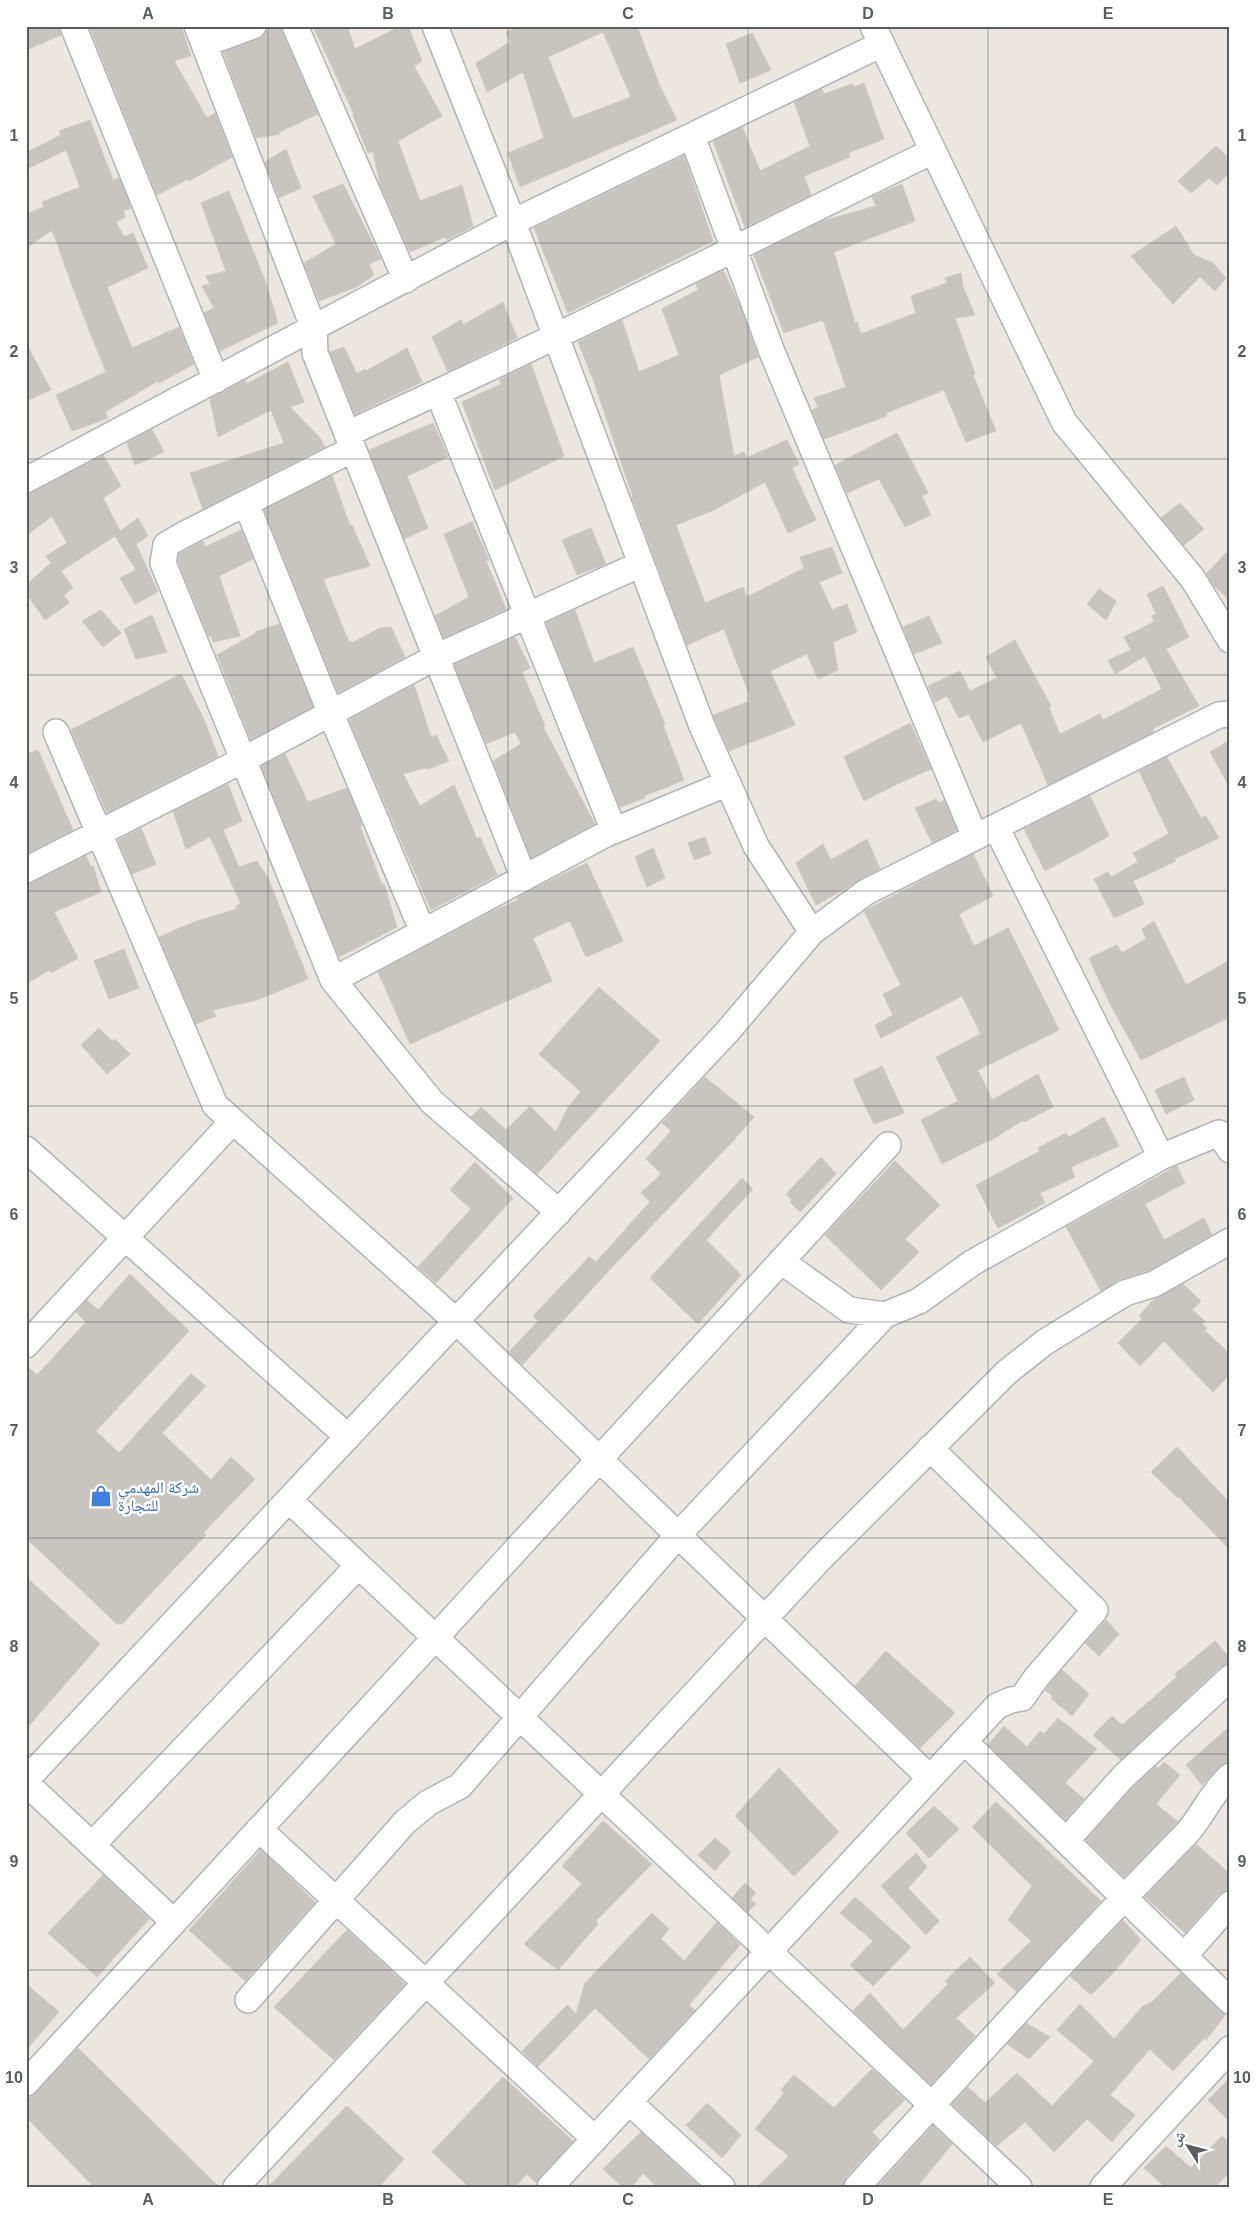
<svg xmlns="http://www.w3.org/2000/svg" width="1256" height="2213" font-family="Helvetica,'Noto Naskh Arabic',sans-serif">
  <rect width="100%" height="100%" fill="#ebe7e0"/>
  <path fill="#c8c4bf" stroke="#cfc8bf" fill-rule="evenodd" d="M26,26H59L61,35L26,50Z
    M89,26H181L191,56L174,61L207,118L215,113L232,157L189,181L188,179L157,195Z
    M276,26H280L281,29L318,114L279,132L280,134L256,138L223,52L258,39L266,31Z
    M313,26H347L355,49L401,26H408L422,61L414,66L442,116L398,141L420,201L462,185L473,226L447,240L445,237L410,252L380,185L373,151L368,153L353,115L354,114Z
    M520,26H637L659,84L677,120L520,187L508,153L544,138L523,72L487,92L476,63L510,42L506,32ZM603,32L631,97L573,119L548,57Z
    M752,33L771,70L740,83L726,44Z
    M864,83L884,139L848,153L850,157L804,176L811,195L745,227L713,141L742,127L760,171L810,146L794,102L822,89L824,94L852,84L854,87Z
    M90,120L113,180L119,178L131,208L123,211L125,217L116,222L124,237L133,233L148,268L107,287L132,348L179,327L194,364L159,383L158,381L105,412L108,418L72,431L56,395L106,372L82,312L52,230L26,248V214L44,207L42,202L80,187L66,150L29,168L26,153L61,135L59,131Z
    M1216,146L1230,159V172L1217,185L1209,178L1191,193L1178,181Z
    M286,149L301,188L279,198L265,162Z
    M684,156L713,241L568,313L534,228Z
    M343,184L381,259L369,264L374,275L356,287L319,301L304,263L336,244L313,196Z
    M902,184L915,221L834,252L855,323L857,322L861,334L916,313L911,296L947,283L945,278L961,273L963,287L975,315L955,318L975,374L973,375L996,431L966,442L944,390L886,413L887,416L824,439L812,410L818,407L814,398L846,387L823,320L784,333L754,255L822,221L876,206L872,197Z
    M229,191L266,283L278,323L220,351L204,313L214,308L202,286L210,284L206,276L226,271L201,203Z
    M1176,226L1194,255L1213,263L1226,278L1215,291L1200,277L1173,304L1131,256Z
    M723,270L741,308L758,357L719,375L734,456L744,452L746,458L787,440L799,464L792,468L816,520L788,533L765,482L714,510L676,525L705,603L743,587L747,597L804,568L800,557L832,547L842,573L819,582L832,610L847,604L857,632L833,642L838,670L818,679L807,654L770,671L795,725L729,751L713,715L750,701L748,697H750L724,629L687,645L632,497H633L593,379L578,342L622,320L639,372L679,355L662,309L698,290L696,284Z
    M503,302L517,338L448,372L432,337L461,320L463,325Z
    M26,343L51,390L26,401Z
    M344,347L357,374L365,369L366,371L407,348L422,382L355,414L330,352Z
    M288,362L304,402L290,407L320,438L325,447L203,509L190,473L284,443L271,410L218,437L210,399L245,380L246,384Z
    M531,364L564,456L495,490L462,402L501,384L499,380Z
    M433,423L448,457L407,476L428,528L404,539L369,450Z
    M152,429L164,452L135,465L127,443Z
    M897,433L924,485L928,493L922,496L931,515L905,527L879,479L847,493L835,465Z
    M103,455L121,486L103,498L120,531L138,518L148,536L136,544L158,592L135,604L120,578L136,570L115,536L61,571L73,588L64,595L69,603L45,620L26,593V585L51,563L46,556L67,543L52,516L26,536V496Z
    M332,475L350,526L352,525L370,566L323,579L349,642L351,641L352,643L380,628L391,627L405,657L338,693L264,510Z
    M1180,503L1204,529L1184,545L1161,518Z
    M472,522L489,560L486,561L506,609L444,638L435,616L469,597L444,534Z
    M591,528L606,564L577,575L562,540Z
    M241,530L253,559L219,576L240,636L213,642L211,636L209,637L178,561L179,554L203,541L205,547Z
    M1230,549V600L1214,586L1206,574Z
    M1163,586L1189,637L1166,649L1199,706L1154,728L1153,732L1048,785L1021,723L983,742L969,714L959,718L947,696L935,702L928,686L960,671L970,691L997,678L986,657L1015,640L1051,706L1049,708L1060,734L1100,714L1103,720L1162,689L1145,656L1115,674L1108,660L1131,650L1124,637L1154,622L1152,616L1156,614L1147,594Z
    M1099,589L1116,601L1106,620L1087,604Z
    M101,610L121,633L103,647L82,621Z
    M575,610L594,663L633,647L665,724L663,725L684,780L644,796L645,798L620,807L546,623Z
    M152,615L167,652L136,659L124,629Z
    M929,616L942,643L914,654L903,627Z
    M279,624L313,707L251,740L217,655L256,633L255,632Z
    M515,637L530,668L522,672L545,726L543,727L595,824L531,858L493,761L521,744L515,732L486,744L454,664Z
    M181,674L205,722L218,756L107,813L71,730Z
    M414,685L431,737L436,735L449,761L428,769L424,768L403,774L420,806L454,785L477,839L480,837L497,875L431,910L349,720Z
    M910,723L931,769L895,785L864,801L844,757Z
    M1230,740V788L1210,752Z
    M38,750L73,830L26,854V754Z
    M285,754L308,802L347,788L362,825L360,826L382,885L384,884L397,927L339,957L261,766Z
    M1167,757L1201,818L1206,816L1219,838L1174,859L1176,861L1133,881L1144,904L1114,918L1094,879L1108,872L1111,877L1138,862L1133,853L1169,834L1139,771Z
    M228,784L242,821L223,830L239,867L257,861L268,878L308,979L257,1000L213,1010L216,1016L196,1024L159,937L194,922L237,909L236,906L241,904L210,837L186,849L173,811Z
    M1090,796L1109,836L1045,871L1024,829Z
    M936,799L939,803L944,800L957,830L932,843L915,808Z
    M141,828L156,864L132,874L118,840Z
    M705,837L711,854L694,860L688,843Z
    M867,839L880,869L816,905L796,863L823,844L831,860Z
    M653,848L665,878L647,887L635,857Z
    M973,854L993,896L959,914L974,946L1008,928L1059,1030L978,1070L992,1100L1038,1074L1053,1107L1024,1122L1023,1120L990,1141L989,1140L942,1164L921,1120L958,1101L936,1057L981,1034L962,996L881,1038L875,1025L893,1015L883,994L901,985L864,911Z
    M86,856L91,867L93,866L101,892L54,912L78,958L51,973L49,970L26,984V884Z
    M587,863L623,941L586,957L570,921L533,938L552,981L410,1044L378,972L491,912L518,900L517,898L557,877Z
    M1154,921L1186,985L1230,960V1017L1141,1060L1110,1004L1089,958L1117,945L1122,953L1146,939L1142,929Z
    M124,949L139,988L109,999L94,961Z
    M599,987L660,1041L537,1174L471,1117L481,1107L506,1130L530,1106L556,1132L568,1107L581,1092L539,1054Z
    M99,1028L112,1041L115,1039L130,1054L107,1074L81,1045Z
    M882,1066L904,1113L874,1124L853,1080Z
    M705,1077L754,1117L731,1143L614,1265L522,1365L509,1352L538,1321L533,1316L589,1257L596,1262L650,1202L641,1193L661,1174L646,1159L671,1131L662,1123Z
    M1184,1077L1194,1100L1166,1114L1155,1090Z
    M1104,1117L1119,1146L1071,1167L1075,1177L1040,1193L1045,1203L998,1228L976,1185L1040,1151L1038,1148L1066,1133L1069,1137Z
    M821,1157L836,1174L800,1212L790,1202L792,1200L786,1194Z
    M895,1161L940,1205L905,1239L919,1252L881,1290L825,1235Z
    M475,1162L513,1198L436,1283L418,1267L471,1209L450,1190Z
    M1177,1166L1185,1183L1145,1204L1164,1240L1204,1218L1212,1235L1148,1271L1121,1279L1101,1291L1066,1227Z
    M742,1178L753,1189L706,1240L741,1275L698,1324L650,1278Z
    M130,1274L189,1331L96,1431L119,1453L191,1374L206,1386L162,1433L211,1480L231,1457L255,1479L203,1533L206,1535L122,1624H117L26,1538V1365L37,1375L86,1322L76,1312L87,1300L98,1310Z
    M1183,1284L1201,1301L1192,1310L1205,1321L1202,1324L1207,1328L1205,1331L1230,1354V1374L1213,1392L1164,1341L1140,1366L1118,1343L1142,1319L1139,1316L1154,1299Z
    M1177,1447L1230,1503V1550L1179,1497L1178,1498L1151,1472Z
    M26,1577L100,1644L26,1729Z
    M1106,1620L1119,1634L1099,1656L1085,1643Z
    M1215,1641L1230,1658V1664L1220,1667L1121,1760L1093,1735L1112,1716L1122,1725L1177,1677L1175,1674Z
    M886,1651L955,1713L920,1748L855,1686Z
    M1062,1670L1089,1694L1072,1716L1051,1698L1053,1696L1045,1690Z
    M1058,1718L1097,1749L1065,1783L1084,1799L1065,1820L988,1745L1004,1726L1027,1747L1040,1731L1044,1734Z
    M1230,1726V1762L1220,1766L1202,1785L1186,1765Z
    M1164,1762L1180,1775L1156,1804L1178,1822L1124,1877L1086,1840L1133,1787L1156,1766L1158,1769Z
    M779,1768L839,1832L794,1876L735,1816Z
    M996,1802L1101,1901L1017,1992L997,1974L1031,1941L1008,1920L1032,1886L972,1827Z
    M934,1806L959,1829L929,1858L906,1833Z
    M603,1821L652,1864L596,1921L598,1924L558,1970L524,1944L582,1884L562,1866Z
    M715,1838L731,1852L715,1871L698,1855Z
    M1196,1844L1230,1874V1890L1219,1894L1185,1933L1145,1897Z
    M261,1850L315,1902L245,1981L189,1930Z
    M916,1853L927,1867L908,1888L939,1921L926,1935L881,1886Z
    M103,1875L149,1919L97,1977L48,1933Z
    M745,1883L756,1893L750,1899L756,1904L748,1912L732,1898Z
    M855,1897L911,1947L873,1986L850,1965L873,1941L840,1913Z
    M652,1913L669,1929L661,1939L684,1961L717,1922L740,1945L689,2005L695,2010L649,2059L595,2008L538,2067L522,2051L567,2005L576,2014L585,1983Z
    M1123,1920L1141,1940L1113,1973L1091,1995L1070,1976Z
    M347,1930L405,1984L334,2060L274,2007Z
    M970,1957L995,1983L956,2018L975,2036L931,2085L853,2011L870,1993L903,2030L948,1984L945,1981Z
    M1181,1973L1225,2015L1206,2040L1204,2038L1173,2071L1150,2049L1110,2095L1135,2115L1112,2142L1087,2119L1054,2152L1025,2122L997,2146L952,2104L968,2087L985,2103L1017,2073L1052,2106L1094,2061L1057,2030L1080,2004L1114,2039L1143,2006L1152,2002Z
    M26,1984L59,2012L26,2050Z
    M1026,2023L1050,2037L1029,2059L1007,2044Z
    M78,2048L219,2187H94L26,2117V2102Z
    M872,2069L905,2100L872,2132L880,2140L846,2177L843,2187H757L789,2156L755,2129L784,2093L781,2090L794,2075L834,2108Z
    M503,2077L573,2141L536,2183L527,2174L515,2187H469L432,2152Z
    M1230,2078V2122L1208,2100Z
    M707,2103L741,2135L722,2158L686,2125Z
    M347,2106L404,2159L379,2187H268Z
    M933,2126L952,2144L917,2187H881L879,2185Z
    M641,2132L700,2187H657L643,2173L632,2187H622L603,2169Z
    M1222,2136L1230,2143V2172L1215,2187H1165L1144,2168L1166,2146L1191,2168Z"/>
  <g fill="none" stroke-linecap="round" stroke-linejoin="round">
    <g stroke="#b1b3b7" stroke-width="28">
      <path id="minor" d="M73,26L216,380
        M197,26L314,329L315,353L524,878
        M295,26L406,280
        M435,26L513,222L702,726L756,846L812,932
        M873,26L1064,422L1193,579L1230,640
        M204,44L253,26
        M692,136L772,352L975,837
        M438,392C605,315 768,231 933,151
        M347,434L438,392L614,831
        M353,449L183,535L166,545L163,563L333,980L432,1102L559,1212
        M26,480L513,222L882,44
        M246,503L331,714L423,932
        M56,732L215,1105L456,1321L930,1778
        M996,827L1161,1157L1219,1133L1230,1150
        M26,870L243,760L436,657L641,564
        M333,980L606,834L728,783
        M26,1149L348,1437
        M781,1261L849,1310L885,1315L919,1301L972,1263L1161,1157
        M26,1345L233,1121
        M289,1500L1019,2187
        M964,1741L1230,2001
        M26,1780L727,1032L812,932L866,892L1219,715L1230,714
        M26,1783L174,1922
        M259,1829L595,2139
        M1066,1841L1123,1777L1230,1678
        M92,1845L358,1566
        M1184,1956L1230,1904
        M248,2000L405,1822L428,1803L460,1786L678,1535L885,1315
        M26,2083L888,1145
        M629,2102L722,2187
        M236,2187L820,1559L1007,1372L1045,1342L1125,1293L1154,1284L1230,1241
        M550,2187L997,1706L1011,1700L1022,1698L1036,1678L1095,1610L930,1448
        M857,2187C966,2068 1074,1948 1187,1833C1203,1815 1212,1792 1230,1776
        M1103,2187L1230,2049"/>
    </g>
    <use href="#minor" stroke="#fff" stroke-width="25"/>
  </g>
  <path fill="none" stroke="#595d60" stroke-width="1" stroke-opacity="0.55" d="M268,26V2187M508,26V2187M748,26V2187M988,26V2187M26,243H1230M26,459H1230M26,675H1230M26,891H1230M26,1106H1230M26,1322H1230M26,1538H1230M26,1754H1230M26,1970H1230"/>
  <defs>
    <g id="shop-bare" transform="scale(1.725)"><path d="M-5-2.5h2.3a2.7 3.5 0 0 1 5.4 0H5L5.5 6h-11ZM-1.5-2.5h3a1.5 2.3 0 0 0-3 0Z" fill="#3f7fe0" stroke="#fff" stroke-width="2.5" paint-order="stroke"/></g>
  </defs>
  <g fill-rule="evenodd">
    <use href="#shop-bare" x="101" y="1496"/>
  </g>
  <g text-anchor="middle" stroke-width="5" stroke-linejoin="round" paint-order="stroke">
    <g font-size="16" fill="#366cbe" stroke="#fff" text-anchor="start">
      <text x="118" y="1493">شركة المهدمي<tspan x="118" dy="18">للتجارة</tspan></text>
    </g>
  </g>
  <rect width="1256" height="2213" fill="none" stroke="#ffffff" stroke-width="55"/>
  <g transform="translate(1188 2146) rotate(306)" stroke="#ffffff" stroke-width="4" paint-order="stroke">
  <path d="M0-4L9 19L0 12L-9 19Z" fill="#595d60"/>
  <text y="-8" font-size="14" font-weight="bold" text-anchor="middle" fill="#595d60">ش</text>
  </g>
  <rect x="28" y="28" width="1200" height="2158" fill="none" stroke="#595d60" stroke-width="2"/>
  <g font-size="16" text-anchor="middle" font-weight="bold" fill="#595d60">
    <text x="148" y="19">A</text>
    <text x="388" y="19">B</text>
    <text x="628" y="19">C</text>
    <text x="868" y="19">D</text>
    <text x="1108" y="19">E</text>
    <text x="14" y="141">1</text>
    <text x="1242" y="141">1</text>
    <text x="14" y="357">2</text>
    <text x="1242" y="357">2</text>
    <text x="14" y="573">3</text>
    <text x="1242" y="573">3</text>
    <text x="14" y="788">4</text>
    <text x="1242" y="788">4</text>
    <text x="14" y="1004">5</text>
    <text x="1242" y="1004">5</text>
    <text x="14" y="1220">6</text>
    <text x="1242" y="1220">6</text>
    <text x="14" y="1436">7</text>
    <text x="1242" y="1436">7</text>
    <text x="14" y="1652">8</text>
    <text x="1242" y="1652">8</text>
    <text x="14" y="1867">9</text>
    <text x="1242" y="1867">9</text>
    <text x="14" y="2083">10</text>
    <text x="1242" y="2083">10</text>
    <text x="148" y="2205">A</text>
    <text x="388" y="2205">B</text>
    <text x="628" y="2205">C</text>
    <text x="868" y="2205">D</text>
    <text x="1108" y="2205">E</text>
  </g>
</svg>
